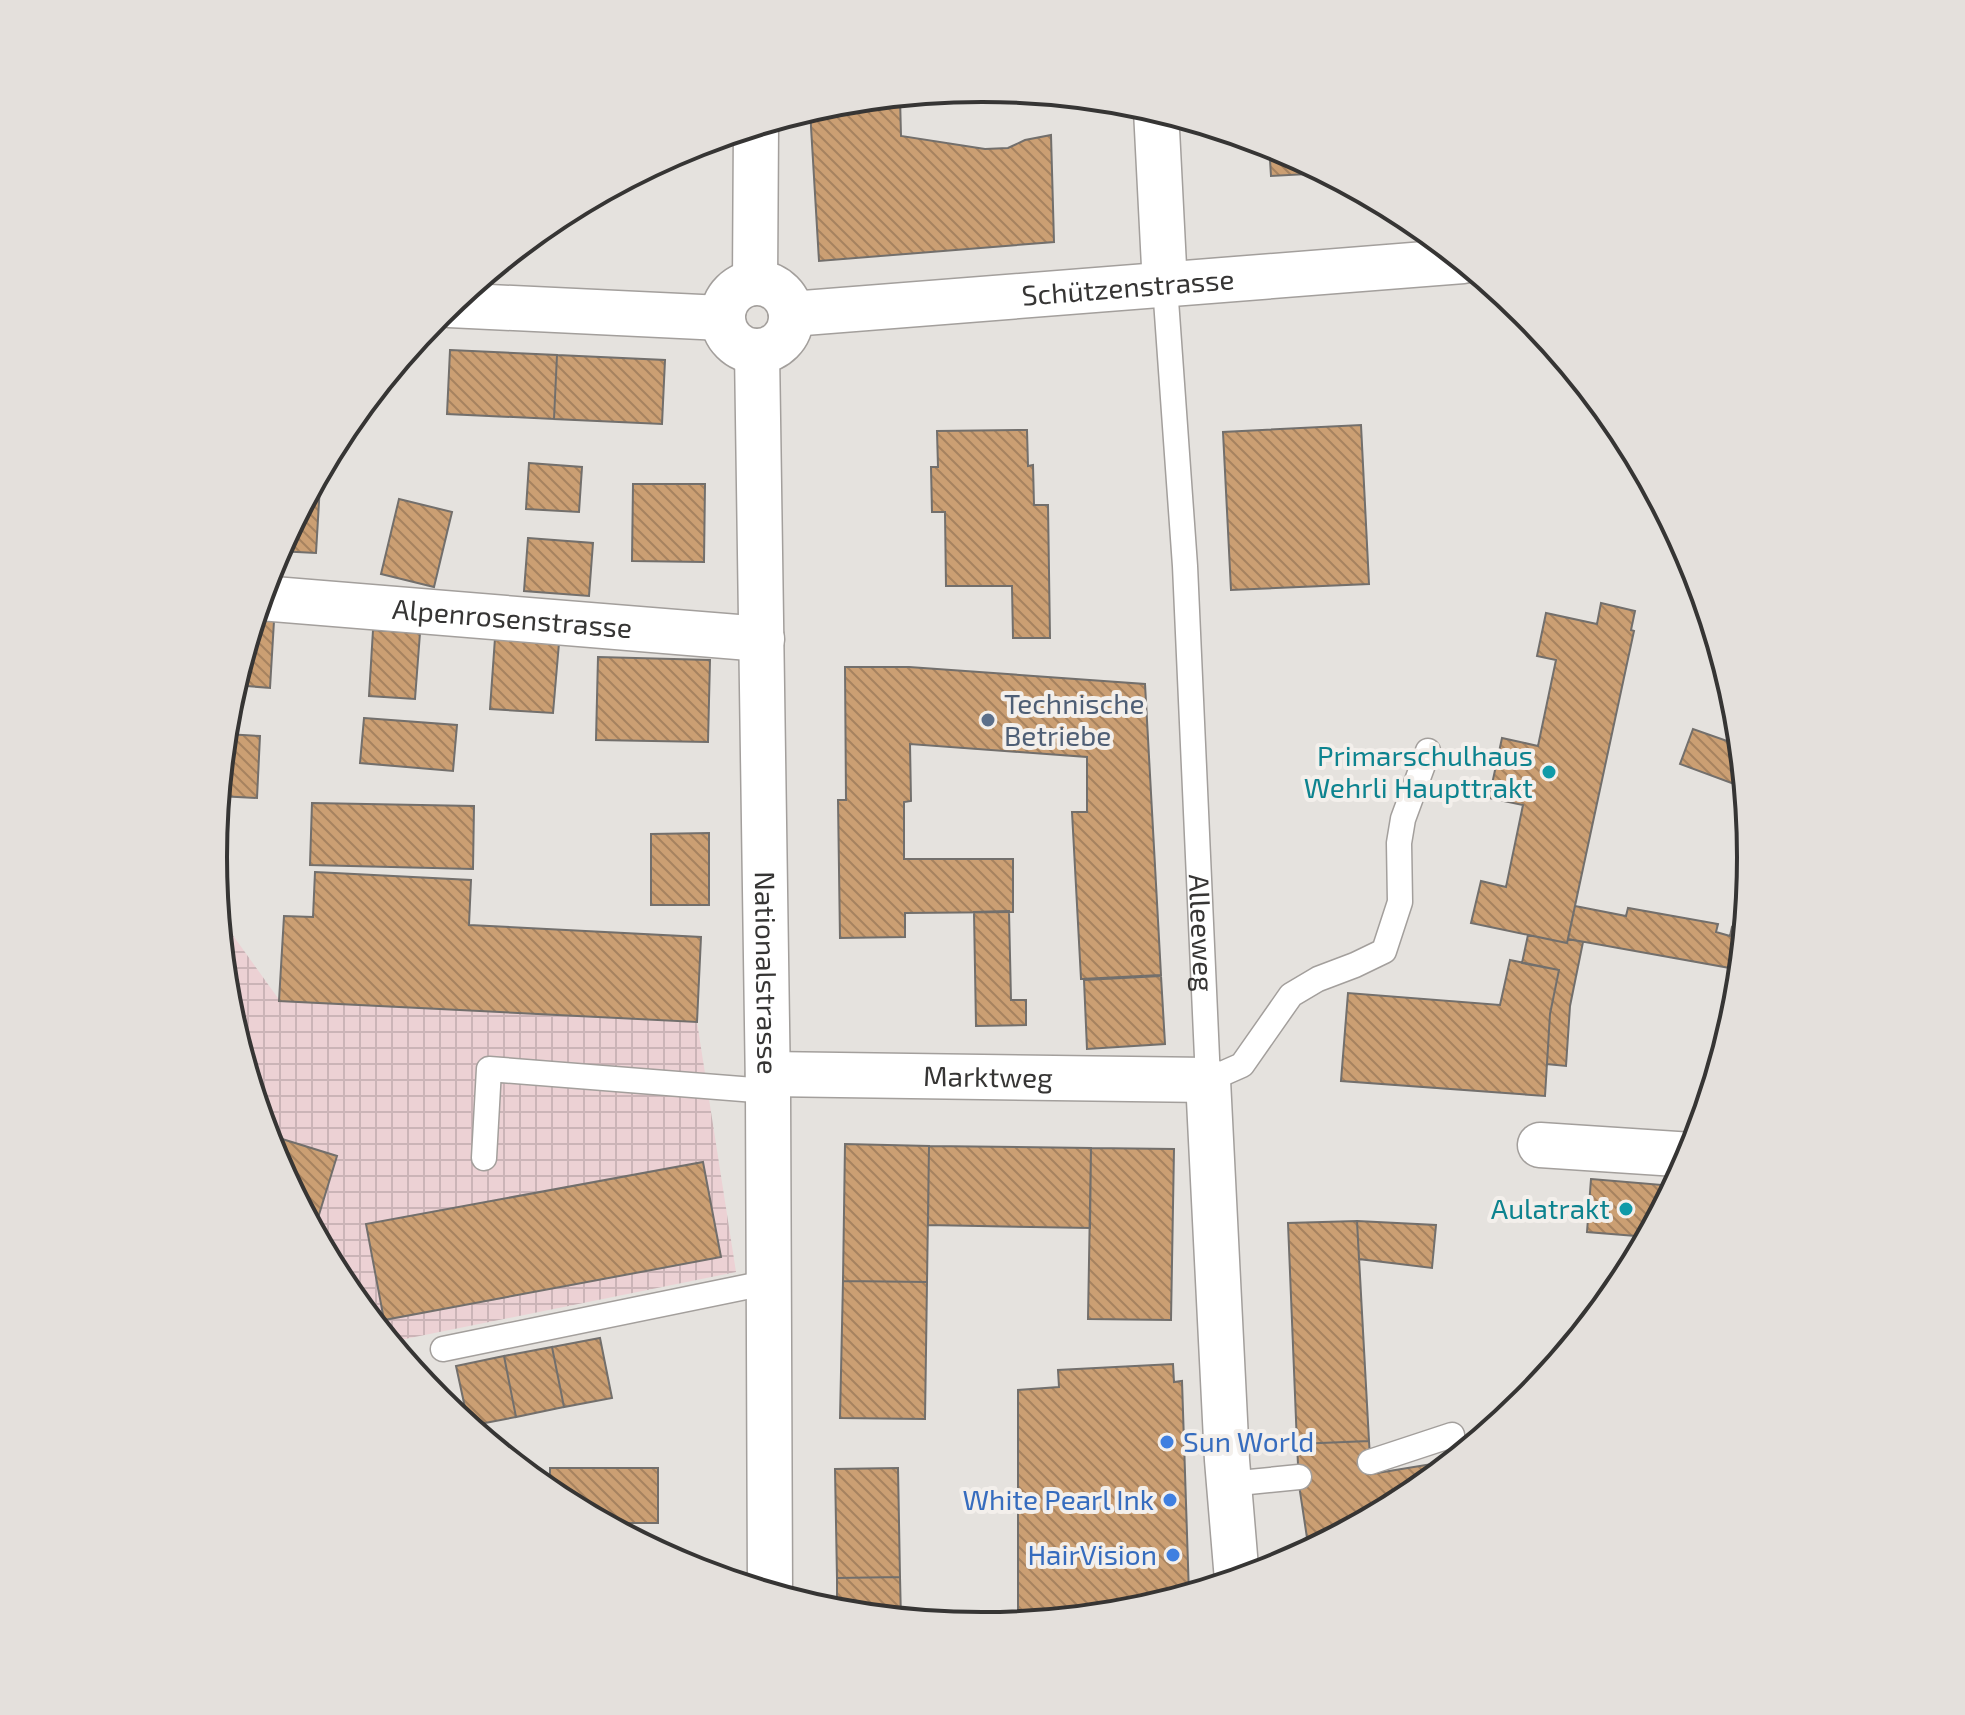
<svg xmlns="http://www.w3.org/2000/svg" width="1965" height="1715" font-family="'Exo 2',sans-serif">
  <defs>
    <pattern id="industrial-grid" width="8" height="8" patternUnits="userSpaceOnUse" patternTransform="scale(2)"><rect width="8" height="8" fill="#ecd1d4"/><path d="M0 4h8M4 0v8" fill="none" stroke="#cbb4b7"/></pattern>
    <pattern id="building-back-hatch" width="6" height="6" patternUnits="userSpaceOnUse" patternTransform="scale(2)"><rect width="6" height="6" fill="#cb9f73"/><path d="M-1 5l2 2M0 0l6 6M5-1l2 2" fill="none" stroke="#a6825f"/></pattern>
  </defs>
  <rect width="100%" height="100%" fill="#e5e2de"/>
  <path fill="url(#industrial-grid)" d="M219,916L280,1001L697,1022L736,1272L390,1342L342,1285L271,1152L228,1007Z"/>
  <path fill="url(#building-back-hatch)" stroke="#726f6c" stroke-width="2" d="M900,97L901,136L985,149L1008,148L1025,140L1051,135L1054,242L819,261L810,110L833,103Z
    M1269,144L1277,147L1327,173L1271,176Z
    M450,350L557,355L554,419L447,414Z
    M557,355L665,360L662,424L554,419Z
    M1361,425L1369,584L1231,590L1223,432Z
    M1027,430L1028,466L1033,465L1034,505H1048L1050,638H1013L1012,586H946L945,512H932L931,467H938L937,431Z
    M529,463L582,467L579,512L526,509Z
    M314,484L320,485L316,553L278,551Z
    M633,484H705L704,562L632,561Z
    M399,499L452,512L434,587L381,574Z
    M528,538L593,543L589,596L524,591Z
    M1601,603L1635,611L1631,630L1634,631L1567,943L1471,923L1481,881L1506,887L1523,805L1489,798L1502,738L1538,746L1556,660L1537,656L1546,613L1597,624Z
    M254,619L274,621L270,688L235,685Z
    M373,630L420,633L415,699L369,696Z
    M495,638L559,643L553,713L490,709Z
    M598,657L710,660L708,742L596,740Z
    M845,667H909L1145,684L1161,975L1081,979L1072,812H1087V757L910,744L911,801L904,802V859H1013V912L905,913V937L840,938L838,800H846Z
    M1738,712L1745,788L1680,764L1693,729L1727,741Z
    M364,718L457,725L453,771L360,763Z
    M225,734L260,736L257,798L219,796Z
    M312,803L474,806L473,869L310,865Z
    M709,833V905H651V834Z
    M315,872L471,880L469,925L701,937L697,1022L279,1001L284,916L313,917Z
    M1575,906L1626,916L1628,908L1718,924L1716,932L1730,936L1732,927L1745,929L1741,970L1568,939Z
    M1009,911L1011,1000H1026V1025L976,1026L974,912Z
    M1528,935L1567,943L1568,939L1583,942L1570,1006L1566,1066L1547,1064L1550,1014L1559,970L1522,963Z
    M1510,960L1559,970L1550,1014L1545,1096L1341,1081L1348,993L1500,1005Z
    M1161,976L1165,1044L1087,1049L1084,980Z
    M266,1134L337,1156L314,1231L271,1152Z
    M845,1144L929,1146L927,1282L843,1281Z
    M929,1146L1091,1148L1090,1228L928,1225Z
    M1091,1148L1174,1149L1171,1320L1088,1319Z
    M703,1162L721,1257L384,1320L366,1224Z
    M1591,1179L1675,1186L1648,1237L1587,1232Z
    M1357,1221L1369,1441L1297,1444L1288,1223Z
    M1357,1221L1436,1225L1432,1268L1359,1259Z
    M843,1281L927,1282L925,1419L840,1418Z
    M600,1338L612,1398L564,1407L552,1347Z
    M552,1347L564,1407L516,1417L504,1356Z
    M504,1356L516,1417L469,1426L456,1366Z
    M1173,1364L1174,1382L1182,1381L1189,1595L1132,1612L1018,1623V1390L1059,1387L1058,1370Z
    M1369,1441L1371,1474L1456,1460L1410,1498L1309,1551L1299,1485L1297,1444Z
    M550,1468H658V1523H604L550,1493Z
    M898,1468L900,1577L837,1578L835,1469Z
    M900,1577L901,1619L837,1613V1578Z"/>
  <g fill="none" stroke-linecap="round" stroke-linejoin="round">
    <g stroke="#a39f9c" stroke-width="27">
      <g id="service">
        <path id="s1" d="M1165,286L1185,566L1208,1080L1242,1065L1291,995L1318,979L1355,965L1384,951L1400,902L1399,843L1403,819L1428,751"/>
        <path d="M484,1158L489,1069L768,1091"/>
        <path d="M443,1349L770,1282"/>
        <path d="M1370,1462L1452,1435"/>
        <path d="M1229,1484L1299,1477"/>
      </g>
    </g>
    <g stroke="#a39f9c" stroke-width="47">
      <g id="minor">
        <path d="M1156,110L1165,286"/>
        <path d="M755,283L756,126"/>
        <circle cx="757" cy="317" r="34"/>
        <path d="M449,305L722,318"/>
        <path id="s2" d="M791,314L1463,261"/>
        <path id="s3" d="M757,351L768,1091L770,1593"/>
        <path id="s4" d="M261,598L762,639"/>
        <path id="s5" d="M768,1074L1208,1080L1227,1460L1237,1580"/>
        <path d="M1540,1145L1692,1155"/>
      </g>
    </g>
    <use href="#service" stroke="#fff" stroke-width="24"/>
    <use href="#minor" stroke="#fff" stroke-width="44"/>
  </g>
  <circle fill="#5c6f8a" stroke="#f3efeb" stroke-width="3" cx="988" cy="720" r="8"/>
  <g fill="#0f9aa8" stroke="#f3efeb" stroke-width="3">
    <circle cx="1549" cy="772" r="8"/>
    <circle cx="1626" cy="1209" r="8"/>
  </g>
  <g fill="#3f7fe0" stroke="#f3efeb" stroke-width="3">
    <circle cx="1167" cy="1442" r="8"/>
    <circle cx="1170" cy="1500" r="8"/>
    <circle cx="1173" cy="1555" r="8"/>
  </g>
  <g text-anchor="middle" stroke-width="8" stroke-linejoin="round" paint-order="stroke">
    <g font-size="28" fill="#363534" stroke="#f3efeb">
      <text dy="10" stroke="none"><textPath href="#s2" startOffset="338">Schützenstrasse</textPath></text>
      <text dy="10" stroke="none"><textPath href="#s4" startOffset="252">Alpenrosenstrasse</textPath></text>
      <text dy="10" stroke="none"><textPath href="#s1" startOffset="648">Alleeweg</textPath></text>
      <text dy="10" stroke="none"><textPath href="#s3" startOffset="622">Nationalstrasse</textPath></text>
      <text dy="10" stroke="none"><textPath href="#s5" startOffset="220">Marktweg</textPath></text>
    </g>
    <g font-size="28" fill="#4e5e75" stroke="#f3efeb" text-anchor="start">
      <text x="1004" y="714">Technische<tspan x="1004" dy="32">Betriebe</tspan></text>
    </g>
    <g font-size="28" fill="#0d838f" stroke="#f3efeb" text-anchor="end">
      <text x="1533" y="766">Primarschulhaus<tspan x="1533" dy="32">Wehrli Haupttrakt</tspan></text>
      <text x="1610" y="1219">Aulatrakt</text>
    </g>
    <g font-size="28" fill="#366cbe" stroke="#f3efeb" text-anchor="end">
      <text x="1183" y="1452" text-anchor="start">Sun World</text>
      <text x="1154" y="1510">White Pearl Ink</text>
      <text x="1157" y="1565">HairVision</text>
    </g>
  </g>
  <path d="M0 0H1965V1715H0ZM227 857a755 755 0 1 1 1510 0a755 755 0 1 1-1510 0Z" fill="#e4e0dc" fill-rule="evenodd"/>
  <path fill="none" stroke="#363534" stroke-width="4" d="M227 857a755 755 0 1 1 1510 0a755 755 0 1 1-1510 0Z"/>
</svg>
